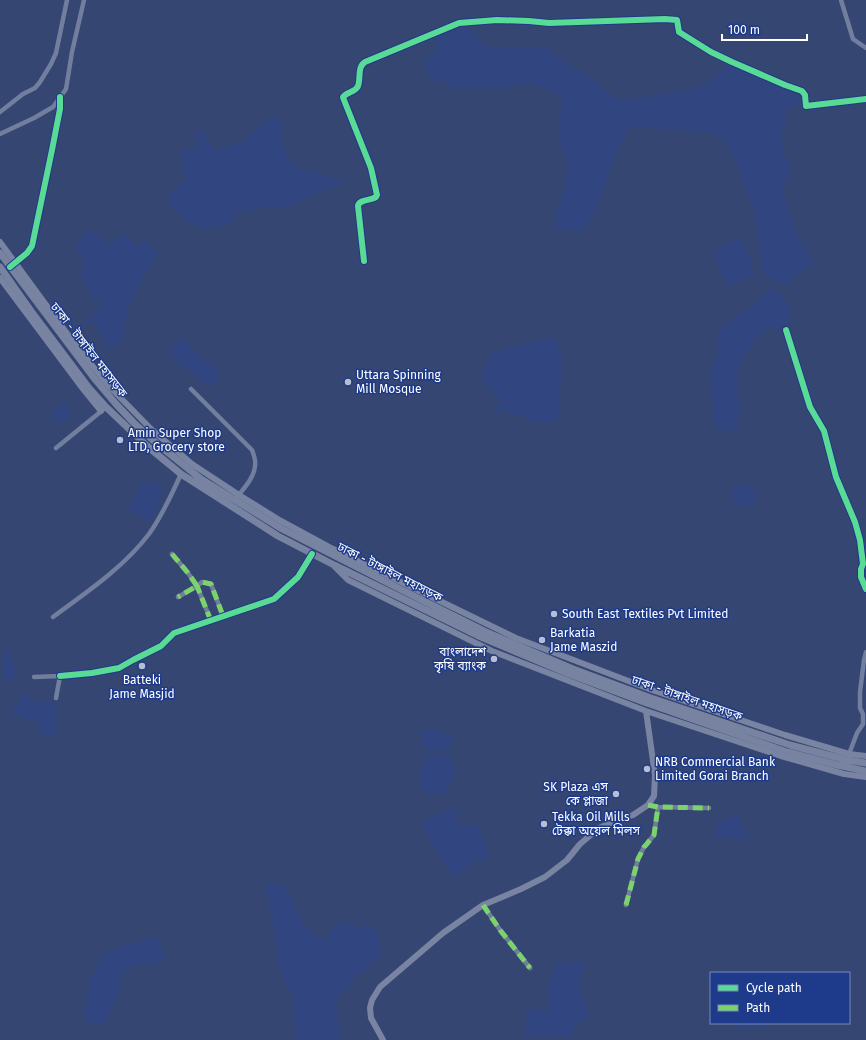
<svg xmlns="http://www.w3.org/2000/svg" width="866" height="1040" font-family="'Fira Sans','Noto Sans Bengali',sans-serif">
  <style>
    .water { fill: #314681 }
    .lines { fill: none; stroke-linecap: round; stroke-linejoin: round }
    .minor { stroke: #727e9e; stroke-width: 4.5 }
    .secondary { stroke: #7983a2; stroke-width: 6 }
    .trunk { stroke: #7783a1; stroke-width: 7 }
    .quiet { stroke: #7cd36c; stroke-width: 5; stroke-dasharray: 10 5; stroke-linecap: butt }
    .cycleway-casing { stroke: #1d3a8b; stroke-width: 8 }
    .cycleway { stroke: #5adb95; stroke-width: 6 }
    .poi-dot { fill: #b9bece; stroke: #1d3a8b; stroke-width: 1.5 }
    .labels { text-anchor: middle; stroke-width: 3; stroke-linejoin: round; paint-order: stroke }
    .street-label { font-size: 12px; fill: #fff; stroke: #1d3a8b }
    .poi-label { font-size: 12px; fill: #fff; stroke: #1d3a8b; text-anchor: start }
  </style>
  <rect width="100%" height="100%" fill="#364672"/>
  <path class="water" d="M 450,29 L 472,29 L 485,46 L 498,47 L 548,47 L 560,59 L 585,74 L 620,101 L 700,88 L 725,68 L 728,63 L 803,97 L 797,107 L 787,109 L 782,134 L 783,152 L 792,168 L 782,187 L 785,200 L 797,235 L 814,262 L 785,285 L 764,275 L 754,211 L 739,168 L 723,138 L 705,132 L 631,126 L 615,154 L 598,204 L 583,232 L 554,227 L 569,166 L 559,142 L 560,118 L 563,96 L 529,82 L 498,89 L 475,87 L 448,88 L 445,77 L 431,84 L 423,61 L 436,51 L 436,37 Z
    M 274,116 L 280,120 L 284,151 L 294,168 L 347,181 L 283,208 L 261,207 L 240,212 L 229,225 L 201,228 L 187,221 L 170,207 L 170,195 L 186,180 L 180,150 L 198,149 L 196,132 L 204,131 L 207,141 L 215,150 L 245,141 L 258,129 Z
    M 87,231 L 97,234 L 110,246 L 124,232 L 136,246 L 146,240 L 153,248 L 158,255 L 143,276 L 127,311 L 120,342 L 107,350 C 106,339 100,330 93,322 L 84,323 L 97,309 L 101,301 L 98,297 L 90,297 L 90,286 L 83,280 L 81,272 L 87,262 L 74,245 L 78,242 Z
    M 735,239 L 739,239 C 747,245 752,264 753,274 L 730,286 L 728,285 L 714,256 L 715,251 Z
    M 774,288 L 779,291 L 783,295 L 791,312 L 790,322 L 775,330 L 768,326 C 759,337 741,355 738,369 C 734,381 739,394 739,406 C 739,413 738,421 737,428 L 736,430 L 723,431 L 716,428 L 715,425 L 710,374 L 718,351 L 719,333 L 722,327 L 756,303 L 769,290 Z
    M 554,337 L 561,351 L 560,409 L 557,420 L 547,423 L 539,422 L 525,418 L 514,413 L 494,411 L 501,401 L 493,391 L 483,381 L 485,367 L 490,355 L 496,351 Z
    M 181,338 L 217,370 L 220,375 L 216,382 L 209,387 L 168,353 Z
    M 64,405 L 67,406 L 69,412 L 69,419 L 61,423 L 56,419 L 50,411 Z
    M 141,483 L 156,484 L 159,486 L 158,488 L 162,490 L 158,499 L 161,501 L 149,522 L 128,509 Z
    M 736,486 L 747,486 L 756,490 C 758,498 756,502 751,507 L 736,505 C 732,499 732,495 733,489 Z
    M 6,646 C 12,657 15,667 18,680 L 12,680 L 4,678 L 3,649 Z
    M 22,694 L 36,701 L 56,701 L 55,736 L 44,735 L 38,730 L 39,723 L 20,716 L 11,716 Z
    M 425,729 L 435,730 L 436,730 L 436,732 L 447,733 L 452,737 L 452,742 L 448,750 C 439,751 430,751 422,746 C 422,740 421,733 425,729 Z
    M 438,754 L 449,756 L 455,771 L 447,792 L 432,795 L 421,792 L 420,775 L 426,755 Z
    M 455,808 L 457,827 L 474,824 L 477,825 L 488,853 L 485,861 L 476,860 C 473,863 470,867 466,870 C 462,872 457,873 453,876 L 425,831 L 422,823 C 432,815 443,811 455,808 Z
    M 734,815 L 740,815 L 741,825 L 744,828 L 747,839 L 715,838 L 719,819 L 730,819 Z
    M 265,885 C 271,885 278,884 284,887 C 292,891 291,901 295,909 C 302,924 309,932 325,941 C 329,937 331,932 332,926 L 341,924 L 352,923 L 358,928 L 366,926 L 373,928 L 380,939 L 381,955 L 373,963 L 357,975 L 336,1000 L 340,1040 L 297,1040 L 294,1011 L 294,996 L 284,980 L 277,958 L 278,945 Z
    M 158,937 L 165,961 L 140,964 L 129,967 L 121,974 C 121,992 112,1008 105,1024 C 98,1025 91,1024 86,1019 L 86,1003 L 92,976 L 101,956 L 114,948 Z
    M 584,962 L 584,970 L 581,971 L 581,975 L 578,977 L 580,984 L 578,986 L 584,1000 L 583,1001 L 590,1016 C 578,1022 575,1025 569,1037 L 524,1035 L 527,1013 L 529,1009 L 547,1011 L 549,999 L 547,985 L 558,963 Z
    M 735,1023 L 771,1023 L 771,1026 L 736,1029 Z"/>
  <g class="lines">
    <path class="minor" d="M 841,0 L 853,39 L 866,48
      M 0,112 L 23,94 L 35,88 L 40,82 L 51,64 L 56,53 L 67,0
      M 0,134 L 34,118 L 53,107 L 66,89 L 72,52 L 84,0
      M 364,261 L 358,206 C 359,199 370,201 376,197 L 377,195 L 371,168 L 344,100 L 343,97 C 347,92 356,92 358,86 C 361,78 357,67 365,62 L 459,23 L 497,20 L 529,21 L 549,23 L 665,19 L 677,20 L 679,32 L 711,52 L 732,62 L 785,85 L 802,91 L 805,95 L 806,106 L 866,99
      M 13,264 L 27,253 L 32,246 L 52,150 L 60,109 L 60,97
      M 786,330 L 810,407 L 824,431 L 836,477 L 855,522 L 860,540 L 863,564 L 861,569 L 861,577 L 866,589
      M 191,389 L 252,450 C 254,455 256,461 255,466 C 254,478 244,488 237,497
      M 56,448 L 104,409
      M 172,554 L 188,573 L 197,586 L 178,597
      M 53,617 C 87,592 123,568 149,534 C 162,516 172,494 181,474
      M 211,621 L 197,586 L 202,582 L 211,584 L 223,616
      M 60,676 L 92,673 L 119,668 L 133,660 L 161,646 L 174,633 L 274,599 L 298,577 L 312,554
      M 34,677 L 60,676 L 56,698
      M 849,754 L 857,733 L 863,724 L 863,714 L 860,708 L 860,692 L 864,660 L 866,652
      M 648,805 L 658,807 L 709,808
      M 483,905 L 500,930 L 530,968
      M 626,905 L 638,859 L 644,847 L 646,845 L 654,835 L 658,807"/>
    <path class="secondary" d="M 0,242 L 71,339 L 107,384 L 151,429 L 192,464 L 239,495 L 281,521 L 329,547 L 516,638 L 652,690 L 785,735 L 849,754 L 866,756
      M 0,278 L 80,385 L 101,411
      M 335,567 L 348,580 L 492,651 L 646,711 L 781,756 L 844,774 L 866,777
      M 383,1040 L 371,1018 L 370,1008 L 372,1000 L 380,987 L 443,933 L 483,905 L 521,889 L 545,877 L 567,860 L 580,844 L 599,828 L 613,822 L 633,815 L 648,805 L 654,796 L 655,775 L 646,711"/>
    <path class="trunk" d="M 0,253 L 94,378 L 116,404 L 134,423 L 155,442 L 201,479 L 282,529 L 398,588 L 486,632 L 573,669 L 648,697 L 790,745 L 847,760 L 866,763
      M 0,267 L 31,311 L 89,388 L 106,407 L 126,426 L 147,446 L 181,474 L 278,536 L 334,565 L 481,637 L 569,674 L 644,702 L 787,752 L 837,765 L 866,771"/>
    <path class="quiet" d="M 172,554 L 188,573 L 197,586 L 178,597
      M 211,621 L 197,586 L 202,582 L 211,584 L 223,616
      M 648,805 L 658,807 L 709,808
      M 483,905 L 500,930 L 530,968
      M 626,905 L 638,859 L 644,847 L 646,845 L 654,835 L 658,807"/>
    <defs>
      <path id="cycleway" d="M 364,261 L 358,206 C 359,199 370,201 376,197 L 377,195 L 371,168 L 344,100 L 343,97 C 347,92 356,92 358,86 C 361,78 357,67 365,62 L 459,23 L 497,20 L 529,21 L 549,23 L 665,19 L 677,20 L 679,32 L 711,52 L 732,62 L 785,85 L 802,91 L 805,95 L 806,106 L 866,99
        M 10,267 L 27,253 L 32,246 L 52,150 L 60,109 L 60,97
        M 786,330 L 810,407 L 824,431 L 836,477 L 855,522 L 860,540 L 863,564 L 861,569 L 861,577 L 866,589
        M 60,676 L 92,673 L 119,668 L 133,660 L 161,646 L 174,633 L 274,599 L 298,577 L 312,554"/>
    </defs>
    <use href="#cycleway" class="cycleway-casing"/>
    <use href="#cycleway" class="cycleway"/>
  </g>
  <g class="poi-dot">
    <circle cx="348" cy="382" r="4"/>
    <circle cx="120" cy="440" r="4"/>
    <circle cx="554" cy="614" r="4"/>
    <circle cx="542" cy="640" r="4"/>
    <circle cx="494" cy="659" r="4"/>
    <circle cx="142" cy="666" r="4"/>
    <circle cx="647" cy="769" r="4"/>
    <circle cx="616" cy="794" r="4"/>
    <circle cx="544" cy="824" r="4"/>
  </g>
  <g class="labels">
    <g class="street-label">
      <text transform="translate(89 350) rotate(52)" y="4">ঢাকা - টাঙ্গাইল মহাসড়ক</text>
      <text transform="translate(390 572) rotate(27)" y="4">ঢাকা - টাঙ্গাইল মহাসড়ক</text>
      <text transform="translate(687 698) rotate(19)" y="4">ঢাকা - টাঙ্গাইল মহাসড়ক</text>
    </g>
    <g class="poi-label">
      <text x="356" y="379">Uttara Spinning<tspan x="356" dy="14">Mill Mosque</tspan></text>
      <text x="128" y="437">Amin Super Shop<tspan x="128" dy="14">LTD, Grocery store</tspan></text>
      <text x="562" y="618">South East Textiles Pvt Limited</text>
      <text x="550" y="637">Barkatia<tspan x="550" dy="14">Jame Maszid</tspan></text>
      <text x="486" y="656" text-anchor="end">বাংলাদেশ<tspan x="486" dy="14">কৃষি ব্যাংক</tspan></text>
      <text x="142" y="684" text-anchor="middle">Batteki<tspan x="142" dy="14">Jame Masjid</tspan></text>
      <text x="655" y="766">NRB Commercial Bank<tspan x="655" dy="14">Limited Gorai Branch</tspan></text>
      <text x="608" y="791" text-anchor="end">SK Plaza এস<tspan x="608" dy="14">কে প্লাজা</tspan></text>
      <text x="552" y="821">Tekka Oil Mills<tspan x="552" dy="14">টেক্কা অয়েল মিলস</tspan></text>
    </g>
  </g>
  <rect x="710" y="972" width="140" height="52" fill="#1d3a8b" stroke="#7789b9"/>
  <rect x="718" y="985" width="20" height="6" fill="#5adb95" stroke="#7789b9"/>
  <text x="746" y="992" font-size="12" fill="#ffffff">Cycle path</text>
  <rect x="718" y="1005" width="20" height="6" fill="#7cd36c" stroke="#7789b9"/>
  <text x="746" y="1012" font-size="12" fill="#ffffff">Path</text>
  <path d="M722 34v6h85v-6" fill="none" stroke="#ffffff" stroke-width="2"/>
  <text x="728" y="34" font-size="12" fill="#ffffff" stroke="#1d3a8b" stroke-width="3" paint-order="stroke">100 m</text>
</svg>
